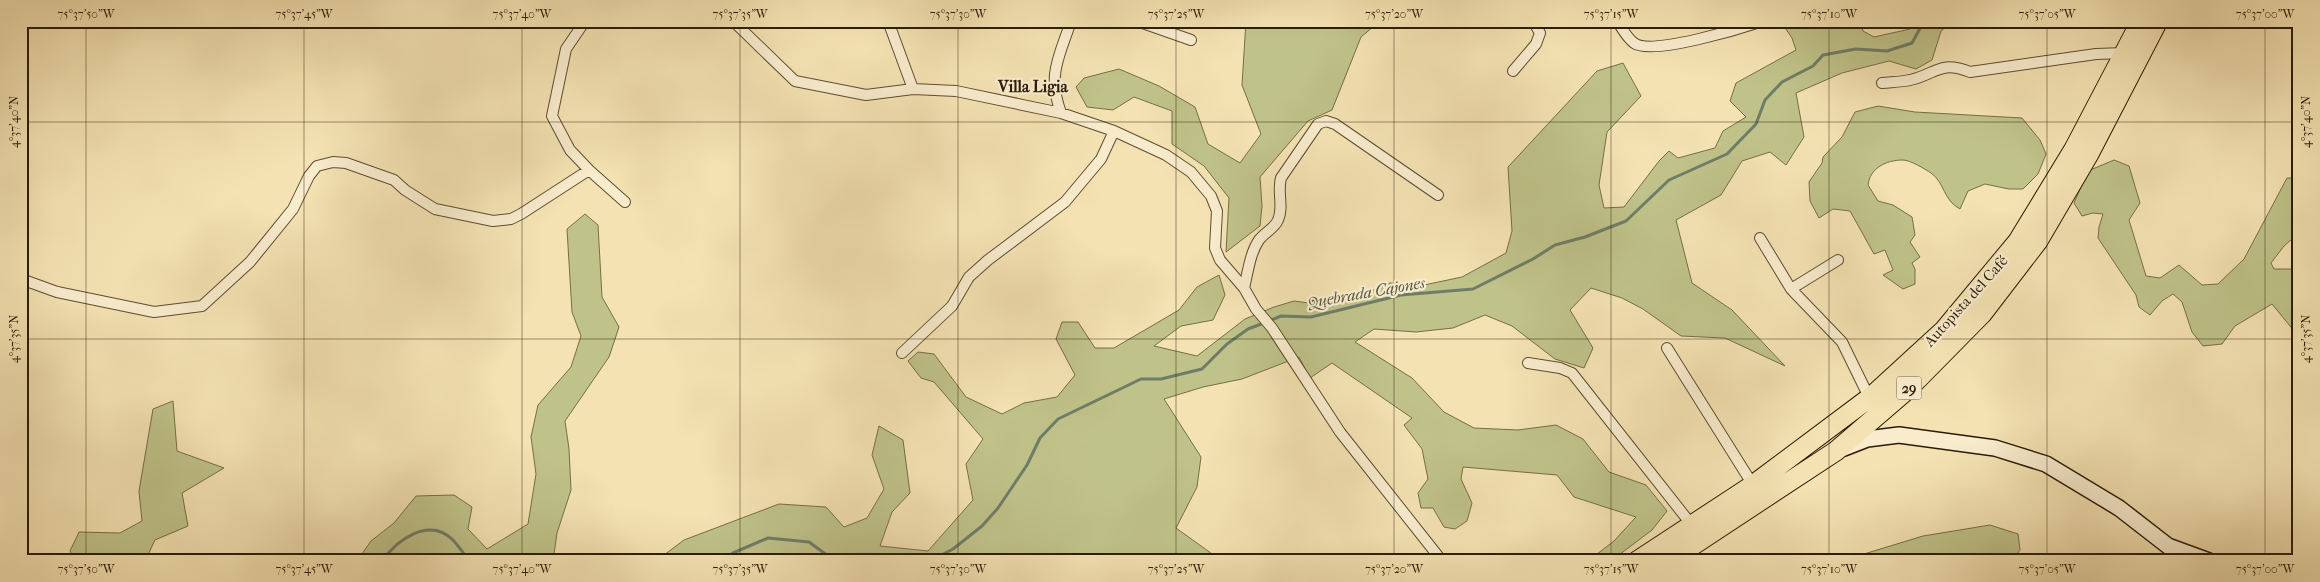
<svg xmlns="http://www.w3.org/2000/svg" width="2320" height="582" font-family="'IM FELL French Canon',serif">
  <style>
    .green { fill: #bfc289; stroke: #756e48 }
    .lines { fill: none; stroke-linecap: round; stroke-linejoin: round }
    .stream { stroke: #6f7d68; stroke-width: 3 }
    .street-casing { stroke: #5d4d31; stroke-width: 12 }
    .secondary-casing { stroke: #2b1b06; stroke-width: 18 }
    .highway-casing { stroke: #2b1b06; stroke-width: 21 }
    .street { stroke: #f8eccd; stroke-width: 10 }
    .secondary { stroke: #f8eccd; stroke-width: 15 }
    .highway { stroke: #f4e2b2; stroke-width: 19 }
    .ticks { fill: none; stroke: #2b1b06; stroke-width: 1; stroke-opacity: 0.45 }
    .labels { text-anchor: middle; stroke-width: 4.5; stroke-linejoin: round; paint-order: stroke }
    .shield { fill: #f8eccd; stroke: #685a42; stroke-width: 1 }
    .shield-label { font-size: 14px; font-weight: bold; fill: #2b1b06 }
    .street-label { font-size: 15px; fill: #2b1b06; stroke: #f8eccd }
    .neighbourhood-label { font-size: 16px; font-weight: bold; fill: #2b1b06; stroke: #f8eccd }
    .water-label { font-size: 16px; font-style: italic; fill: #53543f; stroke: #f8eccd }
    .neatline { fill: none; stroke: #2b1b06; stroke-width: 2 }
    .ticks-label { font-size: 12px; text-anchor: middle; fill: #2b1b06 }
  </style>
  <rect width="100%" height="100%" fill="#f4e2b2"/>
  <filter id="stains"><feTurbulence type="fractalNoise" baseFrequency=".004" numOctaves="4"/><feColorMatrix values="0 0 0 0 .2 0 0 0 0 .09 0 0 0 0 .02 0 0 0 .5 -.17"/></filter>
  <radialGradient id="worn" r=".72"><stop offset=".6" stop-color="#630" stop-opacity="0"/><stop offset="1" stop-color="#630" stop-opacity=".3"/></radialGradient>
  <path class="green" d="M 1246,21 L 1380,21 L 1361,37 L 1332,110 L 1308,121 L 1260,177 L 1262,206 L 1260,226 L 1226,252 L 1229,198 L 1204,166 L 1172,144 L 1172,111 L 1134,97 L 1113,110 L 1087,107 L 1076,87 L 1084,78 L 1119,69 L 1159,86 L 1195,107 L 1208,144 L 1240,163 L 1261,134 L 1242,85 Z
    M 1791,21 L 1860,21 L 1863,31 L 1874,37 L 1910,29 L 1906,21 L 1953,21 L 1941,31 L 1932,60 L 1916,69 L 1889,61 L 1842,73 L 1796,93 L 1804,137 L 1786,165 L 1770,152 L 1742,161 L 1721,195 L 1676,220 L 1692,283 L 1732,310 L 1785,366 L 1725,338 L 1681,336 L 1643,309 L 1622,298 L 1591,288 L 1570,310 L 1593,348 L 1584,368 L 1555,359 L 1512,326 L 1485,315 L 1453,328 L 1416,332 L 1374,329 L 1355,342 L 1412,378 L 1444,412 L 1474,428 L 1518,430 L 1556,425 L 1583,439 L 1609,472 L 1646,485 L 1667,511 L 1652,530 L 1611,561 L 1588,561 L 1614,541 L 1636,517 L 1574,497 L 1557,475 L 1463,467 L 1461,479 L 1472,503 L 1467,521 L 1455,529 L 1444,527 L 1433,508 L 1421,508 L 1418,493 L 1428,479 L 1422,449 L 1404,425 L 1412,418 L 1332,363 L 1310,378 L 1299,357 L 1242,379 L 1203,387 L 1164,399 L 1201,457 L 1197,487 L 1176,528 L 1222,561 L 656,561 L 684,540 L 779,504 L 826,507 L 844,527 L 867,518 L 884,489 L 872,455 L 879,426 L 903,440 L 910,493 L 892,512 L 880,546 L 928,551 L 973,500 L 966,464 L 983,439 L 934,382 L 921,378 L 908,361 L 918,352 L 934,354 L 966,397 L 1002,414 L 1024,403 L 1057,397 L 1075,375 L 1056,339 L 1062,322 L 1078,322 L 1095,348 L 1114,348 L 1179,310 L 1197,287 L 1219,275 L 1225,295 L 1213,320 L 1181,326 L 1154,346 L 1197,356 L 1245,319 L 1274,307 L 1294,301 L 1324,305 L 1357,297 L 1390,283 L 1424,285 L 1462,277 L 1506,253 L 1512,231 L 1508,167 L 1597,71 L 1623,63 L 1641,96 L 1607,132 L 1599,185 L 1604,208 L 1624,207 L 1659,161 L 1669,151 L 1678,158 L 1715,148 L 1723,131 L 1746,117 L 1730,101 L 1736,83 L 1796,50 L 1792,38 L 1783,25 Z
    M 1878,106 L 1915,112 L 2022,118 L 2040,140 L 2046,154 L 2038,174 L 2023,189 L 2009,189 L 1985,184 L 1968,191 L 1960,209 C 1943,200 1945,183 1931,173 C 1925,169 1910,160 1903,160 C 1886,160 1870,168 1868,185 L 1878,201 L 1893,205 L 1912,217 L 1915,235 L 1910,242 L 1920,257 L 1912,263 L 1915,269 L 1915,284 L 1903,289 L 1883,275 L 1893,270 L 1885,250 L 1874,254 L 1850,211 L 1833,209 L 1819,218 L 1810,201 L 1809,182 L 1822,163 L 1823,157 L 1842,137 L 1855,112 Z
    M 2114,160 L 2129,166 L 2140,203 L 2129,220 L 2146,276 L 2160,278 L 2179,265 L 2202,285 L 2218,284 L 2244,259 L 2287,178 L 2299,178 L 2299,233 L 2284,246 L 2271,263 L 2274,269 L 2293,269 L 2299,274 L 2299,337 L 2272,304 L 2235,326 L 2222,344 L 2203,346 L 2192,332 L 2182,302 L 2173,294 L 2162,301 L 2150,315 L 2139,307 L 2136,295 L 2098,238 L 2099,227 L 2103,214 L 2093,213 L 2082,216 L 2074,203 L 2088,171 Z
    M 585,214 L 598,225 L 602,297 L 619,327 L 609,357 L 565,421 L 569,449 L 571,490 L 557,533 L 553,561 L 357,561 L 371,541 L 394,523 L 416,496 L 454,495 L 472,507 L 468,529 L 487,549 L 528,524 L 536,474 L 531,437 L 538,405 L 571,367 L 581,336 L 572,312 L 567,229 Z
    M 173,401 L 177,451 L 224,468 L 182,493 L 188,526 L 155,540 L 145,561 L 75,561 L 70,551 L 79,532 L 120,533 L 142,521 L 139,491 L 153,409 Z
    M 1990,525 L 2018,534 L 2020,550 L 2012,561 L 1841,561 L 1923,536 Z"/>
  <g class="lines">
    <path class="stream" d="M 1269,321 L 1281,316 L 1311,317 L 1401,295 L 1473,289 L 1533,259 L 1555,245 L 1585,237 L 1626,221 L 1669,180 L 1727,154 L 1756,124 L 1765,100 L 1782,82 L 1813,66 L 1823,55 L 1856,49 L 1887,51 L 1912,43 L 1924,21
      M 382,561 C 397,540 428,517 452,539 C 458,545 464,554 469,561
      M 722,561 L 733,553 L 768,538 L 809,542 L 835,561
      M 930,561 L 953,549 L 982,526 L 998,508 L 1027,465 L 1040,438 L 1058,419 L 1141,379 L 1161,379 L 1202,369 L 1227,344 L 1248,329 L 1264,323"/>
    <defs>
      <path id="street" d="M 585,21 L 566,49 L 552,116 L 570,150 L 589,170 L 625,202
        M 733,21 L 795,81 L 866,95 L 913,89 L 956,91 L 1061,113 L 1114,131 L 1166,155 L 1191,172 L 1211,196 L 1217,211 L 1215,248 L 1220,260 L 1244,288 L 1256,309 L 1272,328 L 1340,432 L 1442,561
        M 888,21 L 913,89
        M 1137,21 L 1191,40
        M 1617,21 C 1622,28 1627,38 1634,43 C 1651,56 1742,28 1763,21
        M 1513,71 L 1536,44 L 1540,33 L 1533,21
        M 1882,83 C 1891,82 1901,82 1910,80 C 1937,74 1939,60 1970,72 L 2096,54 L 2124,53
        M 1061,113 C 1047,74 1059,58 1071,21
        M 1760,238 L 1791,289 L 1842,342 L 1866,391 L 1872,396
        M 21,279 L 57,292 L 154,312 L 202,306 L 250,262 L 293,209 L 309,176 L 317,166 L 333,162 L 346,163 L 394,180 L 405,190 L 435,209 L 493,221 L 511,219 L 521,214 L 589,170
        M 1244,288 C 1248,272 1250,253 1259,240 C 1264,233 1275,228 1278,220 C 1284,207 1277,192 1281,178 L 1318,124 L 1326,121 L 1335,124 L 1438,195
        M 1791,289 L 1838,260
        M 1667,348 L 1753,485
        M 902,353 L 952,306 L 969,277 L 988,260 L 1065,202 L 1101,159 L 1114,131
        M 1528,363 L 1560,368 L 1572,373 L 1691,524"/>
      <path id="secondary" d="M 1844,448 L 1867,439 L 1899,435 L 1995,448 L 2046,464 L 2119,508 L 2168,546 L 2209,561"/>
      <path id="highway" d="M 1637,561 L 1753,485 L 1872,396 L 1944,330 L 2018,241 L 2074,149 L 2141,21
        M 1669,561 L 1836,451 L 1908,389 L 1982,314 L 2038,241 L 2089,154 L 2158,21"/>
    </defs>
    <use href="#street" class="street-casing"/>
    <use href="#secondary" class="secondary-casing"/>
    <use href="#highway" class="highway-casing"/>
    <use href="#street" class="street"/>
    <use href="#secondary" class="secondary"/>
    <use href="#highway" class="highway"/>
  </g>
  <path class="ticks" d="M 86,21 L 86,561M 304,21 L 304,561M 522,21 L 522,561M 740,21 L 740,561M 958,21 L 958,561M 1176,21 L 1176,561M 1394,21 L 1394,561M 1611,21 L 1611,561M 1829,21 L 1829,561M 2047,21 L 2047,561M 2265,21 L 2265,561M 21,122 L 2299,122M 21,339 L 2299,339M 21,556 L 2299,556"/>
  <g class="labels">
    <rect class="shield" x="1896.5" y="376.5" width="25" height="23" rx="4"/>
    <g class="shield-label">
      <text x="1909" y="393">29</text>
    </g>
    <g class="street-label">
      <text transform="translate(1966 301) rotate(-48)" y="5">Autopista del Café</text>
    </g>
    <g class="neighbourhood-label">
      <text x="1033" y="92">Villa Ligia</text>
    </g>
    <g class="water-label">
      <text transform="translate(1366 292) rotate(-10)" y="6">Quebrada Cajones</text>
    </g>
  </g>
  <rect width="2320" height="582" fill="none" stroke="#f4e2b2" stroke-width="55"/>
  <rect x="28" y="28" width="2264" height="526" class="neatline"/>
  <g class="ticks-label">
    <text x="86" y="18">75°37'50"W</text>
    <text x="304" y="18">75°37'45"W</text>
    <text x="522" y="18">75°37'40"W</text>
    <text x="740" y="18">75°37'35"W</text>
    <text x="958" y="18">75°37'30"W</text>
    <text x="1176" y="18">75°37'25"W</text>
    <text x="1394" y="18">75°37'20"W</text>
    <text x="1611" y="18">75°37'15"W</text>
    <text x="1829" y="18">75°37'10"W</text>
    <text x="2047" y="18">75°37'05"W</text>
    <text x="2265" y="18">75°37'00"W</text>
    <text transform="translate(14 122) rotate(-90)" y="4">4°37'40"N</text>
    <text transform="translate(2306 122) rotate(-90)" y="4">4°37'40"N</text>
    <text transform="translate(14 339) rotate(-90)" y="4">4°37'35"N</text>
    <text transform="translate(2306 339) rotate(-90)" y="4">4°37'35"N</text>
    <text x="86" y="573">75°37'50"W</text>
    <text x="304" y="573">75°37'45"W</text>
    <text x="522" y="573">75°37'40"W</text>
    <text x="740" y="573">75°37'35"W</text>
    <text x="958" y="573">75°37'30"W</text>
    <text x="1176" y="573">75°37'25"W</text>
    <text x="1394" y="573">75°37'20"W</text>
    <text x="1611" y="573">75°37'15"W</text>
    <text x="1829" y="573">75°37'10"W</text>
    <text x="2047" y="573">75°37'05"W</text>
    <text x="2265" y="573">75°37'00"W</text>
  </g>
  <rect width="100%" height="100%" filter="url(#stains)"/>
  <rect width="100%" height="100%" fill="url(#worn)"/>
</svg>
